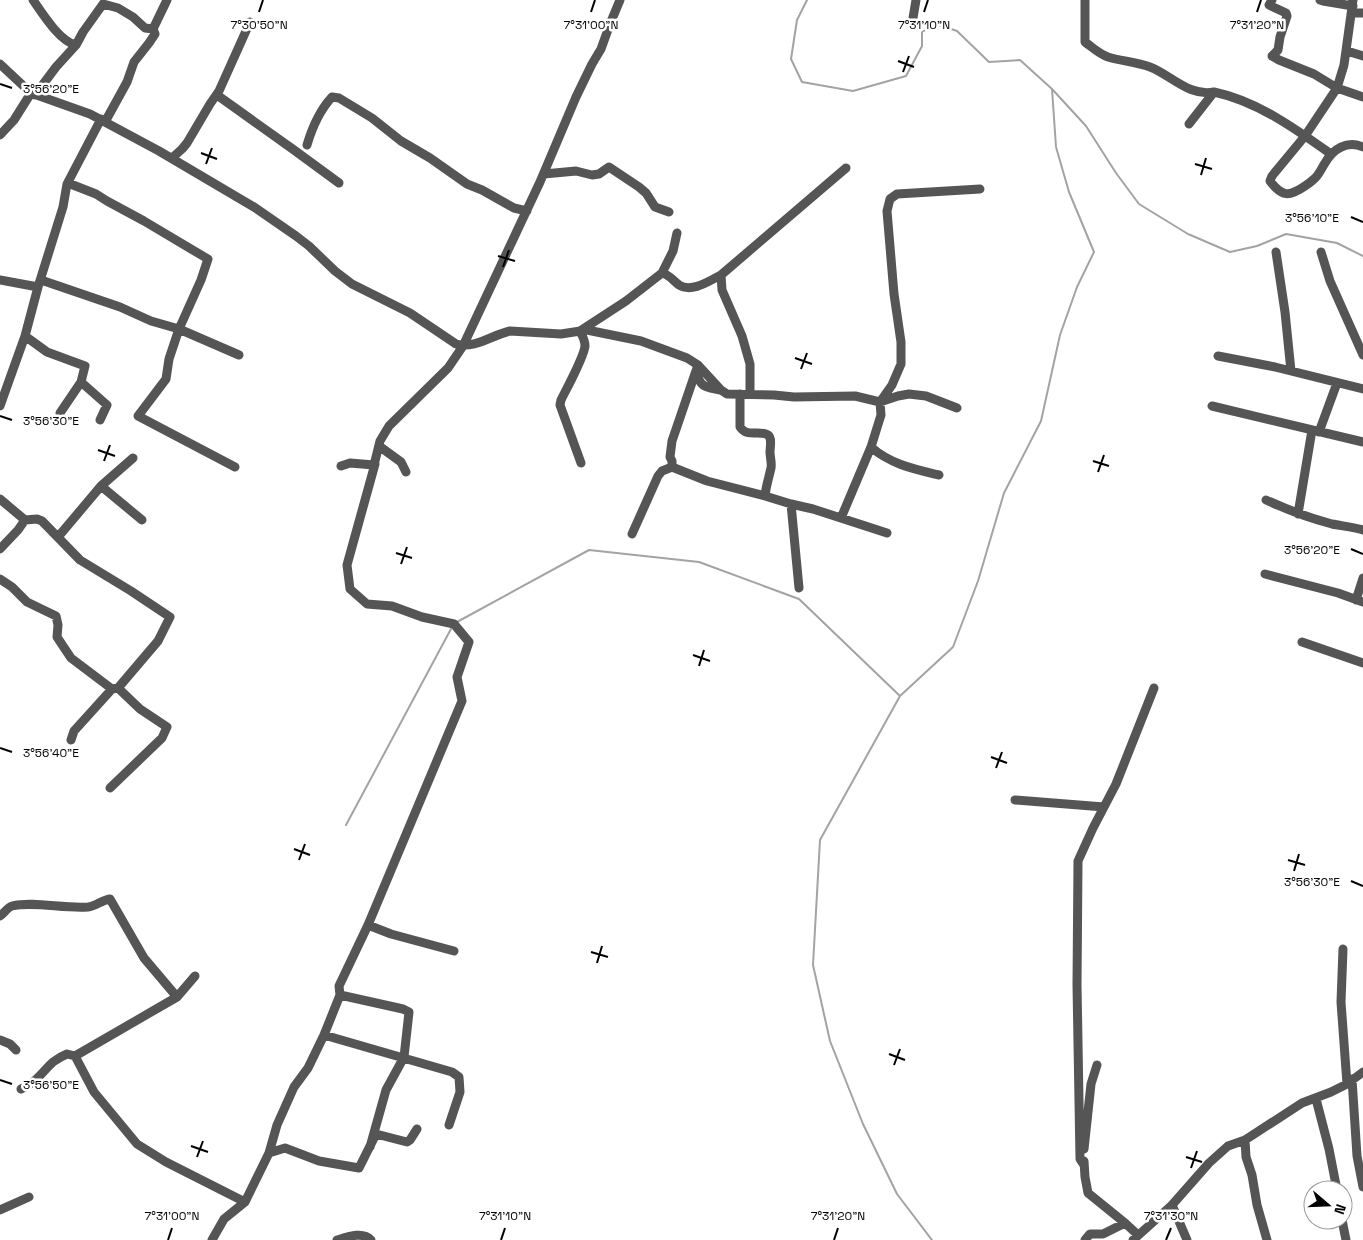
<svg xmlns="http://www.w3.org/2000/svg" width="1363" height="1240" font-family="'Space Grotesk',sans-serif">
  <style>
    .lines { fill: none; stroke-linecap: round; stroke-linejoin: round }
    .stream { stroke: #a3a3a3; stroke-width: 2 }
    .minor { stroke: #555; stroke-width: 9 }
    .ticks { fill: none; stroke: #000; stroke-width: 2 }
    .ticks-label { font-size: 12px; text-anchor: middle; fill: #000; stroke: #fff; stroke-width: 5; stroke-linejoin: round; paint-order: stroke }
  </style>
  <rect width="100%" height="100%" fill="#fff"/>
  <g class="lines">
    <path class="stream" d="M 807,0 L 797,20 L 791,59 L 802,82 L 853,91 L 906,76 L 922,46 L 922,32 L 936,24 L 957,31 L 989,62 L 1020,60 L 1052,89 L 1086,126 L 1116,173 L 1139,204 L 1188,234 L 1230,252 L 1257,246 L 1286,234 L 1337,243 L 1363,256
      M 457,622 L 589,550 L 699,562 L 799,599 L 900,696
      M 346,825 L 452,627
      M 932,1240 L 897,1194 L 863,1124 L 830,1041 L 813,965 L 820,840 L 900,696 L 953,647 L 978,581 L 1004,493 L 1041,421 L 1060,335 L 1077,287 L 1094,252 L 1069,192 L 1056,147 L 1052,89"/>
    <path class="minor" d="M 33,0 C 42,13 60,42 76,45
      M 1085,0 L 1085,42 C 1092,47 1099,54 1108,57 C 1121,61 1136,62 1150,67 C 1171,75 1189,97 1214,92
      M 1272,0 L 1269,5 L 1286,13 L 1287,16 L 1280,37 L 1278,50 L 1272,56 L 1279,60 L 1314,74 L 1337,88 L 1363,97
      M 1320,0 L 1323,1 L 1353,6
      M 1353,0 L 1344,65 L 1337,88 L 1305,136 L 1272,176 L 1270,181 C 1282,197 1289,197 1305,186 C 1308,184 1311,182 1314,179 C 1319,175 1321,169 1325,163 C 1333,149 1347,140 1363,147
      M 1352,13 L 1363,13
      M 913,18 L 916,0
      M 1347,51 L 1363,56
      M 0,64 L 31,93 L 90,114 L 159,151 L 254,207 L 296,236 L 309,246 L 335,271 L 352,284 L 410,313 L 456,344 C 475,349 492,335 510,331 L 561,334 L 587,330 L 641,341 L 687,358 L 698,365 L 721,390 L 727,394 L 774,395 L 794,397 L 855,396 L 880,402 L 898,396 L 909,394 L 926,396 L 957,408
      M 35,95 L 56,67 L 76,45 L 83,32 L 103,4 L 118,8 L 133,17 L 145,28 L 153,29
      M 217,95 L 294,150 L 339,183
      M 105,122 L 127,82 L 134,62 L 149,43 L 155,34 L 153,29 L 167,0
      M 1189,124 L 1214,92 C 1257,101 1296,129 1331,154
      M 0,135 L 14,120 L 31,93
      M 307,145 C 312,128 319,111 332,97 L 339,98 L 372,118 L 401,141 L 430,158 L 467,184 L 482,190 L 514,208 L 527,211
      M 172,158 L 182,149 L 187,143 L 210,104 L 219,91 L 250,22
      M 544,174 L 576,171 L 592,175 L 599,174 L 609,167 L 639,187 L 646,193 L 655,207 L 669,212
      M 68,183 L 96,194 L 107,201 L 144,221 L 208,259 L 201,280 L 179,329 L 239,355
      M 1276,252 L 1285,312 L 1291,371
      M 1321,252 L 1330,281 L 1363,355
      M 662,273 C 670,275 672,280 679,285 C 692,293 709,281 721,275
      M 0,280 L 38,287
      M 41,280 L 120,307 L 151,321 L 179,329 L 169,359 L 166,379 L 138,416 L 235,467
      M 25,336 L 47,352 L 85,366 L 81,382 L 60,413
      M 1218,356 L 1275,367 L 1363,389
      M 696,371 C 700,388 706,387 720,390
      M 81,382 L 107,405 L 100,420
      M 740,394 L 740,427 C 747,437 756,431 766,434 C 773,436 770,446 770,452 C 770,457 772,463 771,468 C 769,477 766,486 765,496
      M 750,394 L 750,364 L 742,336 L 722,290 L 721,275 L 846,168
      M 0,406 L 25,336 L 38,287 L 63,207 L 67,184 L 101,119
      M 1212,406 L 1363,442
      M 1319,432 L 1337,383
      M 379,446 L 401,462 L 406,472
      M 871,447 C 890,464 914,469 939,475
      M 581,463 L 560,405 L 561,400 C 567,388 584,357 585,346 C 585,340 582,335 580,331 L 626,301 L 662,273 L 673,251 L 677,233
      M 341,466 L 350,463 L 374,465 L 380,441 L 389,426 L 448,368 L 463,346 L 540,182 L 576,97 L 592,64 L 601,49 L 610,24 L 620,0
      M 672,467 L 672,461 L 670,457 L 672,441 L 698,365
      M 101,486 L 142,520
      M 0,499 L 25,520 L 37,519 L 42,521 L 80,560 L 131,591 L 170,617 L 158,641 L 118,688 L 140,709 L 167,727 L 162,738 L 110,788
      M 1266,500 C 1288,510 1309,518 1332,524 C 1342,526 1353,527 1363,530
      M 791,504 L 799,588
      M 1298,514 L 1312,430
      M 841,518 L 871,447 L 881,415 L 880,402 L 892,385 L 901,364 L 901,342 L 894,294 L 887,211 L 890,199 L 897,194 L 980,189
      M 632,534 L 658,476 L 662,471 L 672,467 L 707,481 L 765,496 L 791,504 L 813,509 L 887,533
      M 58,537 L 101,486 L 133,458
      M 0,549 L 18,530 L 25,520
      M 1265,574 L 1338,593 L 1363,602
      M 0,579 L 12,587 L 27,602 L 56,616 L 58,625 L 57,637 L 71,658 L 112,689
      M 1356,600 L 1363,578
      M 1302,642 L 1363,663
      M 71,740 L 74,731 L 112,689 L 118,688
      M 1015,800 L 1104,807
      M 0,916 C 4,913 8,907 12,906 C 34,901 64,909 88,907 C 96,906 102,900 110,899 L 144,958 L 177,997
      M 368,925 L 391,934 L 454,951
      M 1343,949 L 1341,1002 L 1347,1084
      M 340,995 L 403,1009 L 409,1012 L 404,1057 L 386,1090 L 370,1147
      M 324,1035 L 452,1072 L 459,1077 L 460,1092 L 449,1125
      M 0,1040 L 10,1044 L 16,1050
      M 75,1056 L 94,1092 L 137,1144 L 166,1162 L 245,1202
      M 1352,1079 L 1357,1156 L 1363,1187
      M 21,1089 C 36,1083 42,1072 53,1062 C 57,1059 62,1056 67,1054 L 75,1056 L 177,997 L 195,976
      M 1316,1099 L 1329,1149 L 1337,1190
      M 1245,1140 L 1246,1157 L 1252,1175 L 1257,1205 L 1267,1240
      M 1084,1149 L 1091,1084 L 1097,1065
      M 269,1153 L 285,1148 L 319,1161 L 359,1168 L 376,1134 L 407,1142 L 410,1140 L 417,1129
      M 1084,1161 L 1085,1177 L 1088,1193 L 1125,1223 L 1138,1235
      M 1084,1165 L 1080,1159 L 1077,985 L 1078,861 L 1093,828 L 1116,784 L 1154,688
      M 1172,1205 L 1187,1240
      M 0,1210 L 29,1197
      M 1342,1220 L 1346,1240
      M 212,1240 L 224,1219 L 245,1202 L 269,1153 L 277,1125 L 294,1087 L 308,1068 L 324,1035 L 340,995 L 339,986 L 368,925 L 462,701 L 457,677 L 469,642 L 454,624 L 422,617 L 392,606 L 367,604 L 350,589 L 347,565 L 375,464
      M 337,1240 C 347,1237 363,1231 371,1240
      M 1085,1240 L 1090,1234 L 1103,1234 L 1125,1223
      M 1133,1240 L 1172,1205 L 1209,1163 L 1228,1146 L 1245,1140 L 1302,1103 L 1331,1092 L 1347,1084 L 1363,1072"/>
  </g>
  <path class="ticks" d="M 259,12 L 263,0M 591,12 L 595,0M 924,12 L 928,0M 1257,12 L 1261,0M 898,61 L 914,67M 903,72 L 909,56M 0,84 L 12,88M 201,153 L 217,159M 206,164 L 212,148M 1195,164 L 1212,169M 1201,175 L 1206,158M 1351,217 L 1363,222M 498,256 L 515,261M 503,267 L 509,250M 795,358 L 812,364M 801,369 L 807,353M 0,416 L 12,420M 98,450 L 115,456M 104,461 L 110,445M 1093,461 L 1109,466M 1098,472 L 1104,455M 1351,549 L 1363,554M 396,553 L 412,558M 401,564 L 407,547M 693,655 L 710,661M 699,666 L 704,650M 0,748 L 12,752M 991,757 L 1007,763M 996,768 L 1002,752M 294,849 L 310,855M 299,860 L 305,844M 1288,860 L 1305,865M 1294,871 L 1299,854M 1351,881 L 1363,886M 591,952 L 608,957M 597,963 L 602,946M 889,1054 L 905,1060M 894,1065 L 900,1049M 0,1080 L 12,1084M 191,1146 L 208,1152M 197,1157 L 203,1141M 1186,1157 L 1202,1162M 1191,1168 L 1197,1151M 168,1240 L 172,1228M 501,1240 L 505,1228M 834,1240 L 838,1228M 1166,1240 L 1171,1228"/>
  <g class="ticks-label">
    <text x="259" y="29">7°30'50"N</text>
    <text x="591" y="29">7°31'00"N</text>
    <text x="924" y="29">7°31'10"N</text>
    <text x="1257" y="29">7°31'20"N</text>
    <text x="51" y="93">3°56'20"E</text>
    <text x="1312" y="222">3°56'10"E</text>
    <text x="51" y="425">3°56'30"E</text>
    <text x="1312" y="554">3°56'20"E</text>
    <text x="51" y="757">3°56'40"E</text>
    <text x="1312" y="886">3°56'30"E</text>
    <text x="51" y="1089">3°56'50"E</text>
    <text x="172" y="1220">7°31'00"N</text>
    <text x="505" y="1220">7°31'10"N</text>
    <text x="838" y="1220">7°31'20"N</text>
    <text x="1171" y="1220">7°31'30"N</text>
  </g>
  <g transform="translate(1328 1205) rotate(109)"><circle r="24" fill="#ffffff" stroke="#999999"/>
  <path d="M0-4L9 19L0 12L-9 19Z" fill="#000000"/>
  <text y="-8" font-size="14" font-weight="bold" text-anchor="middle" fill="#000000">N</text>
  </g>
</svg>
